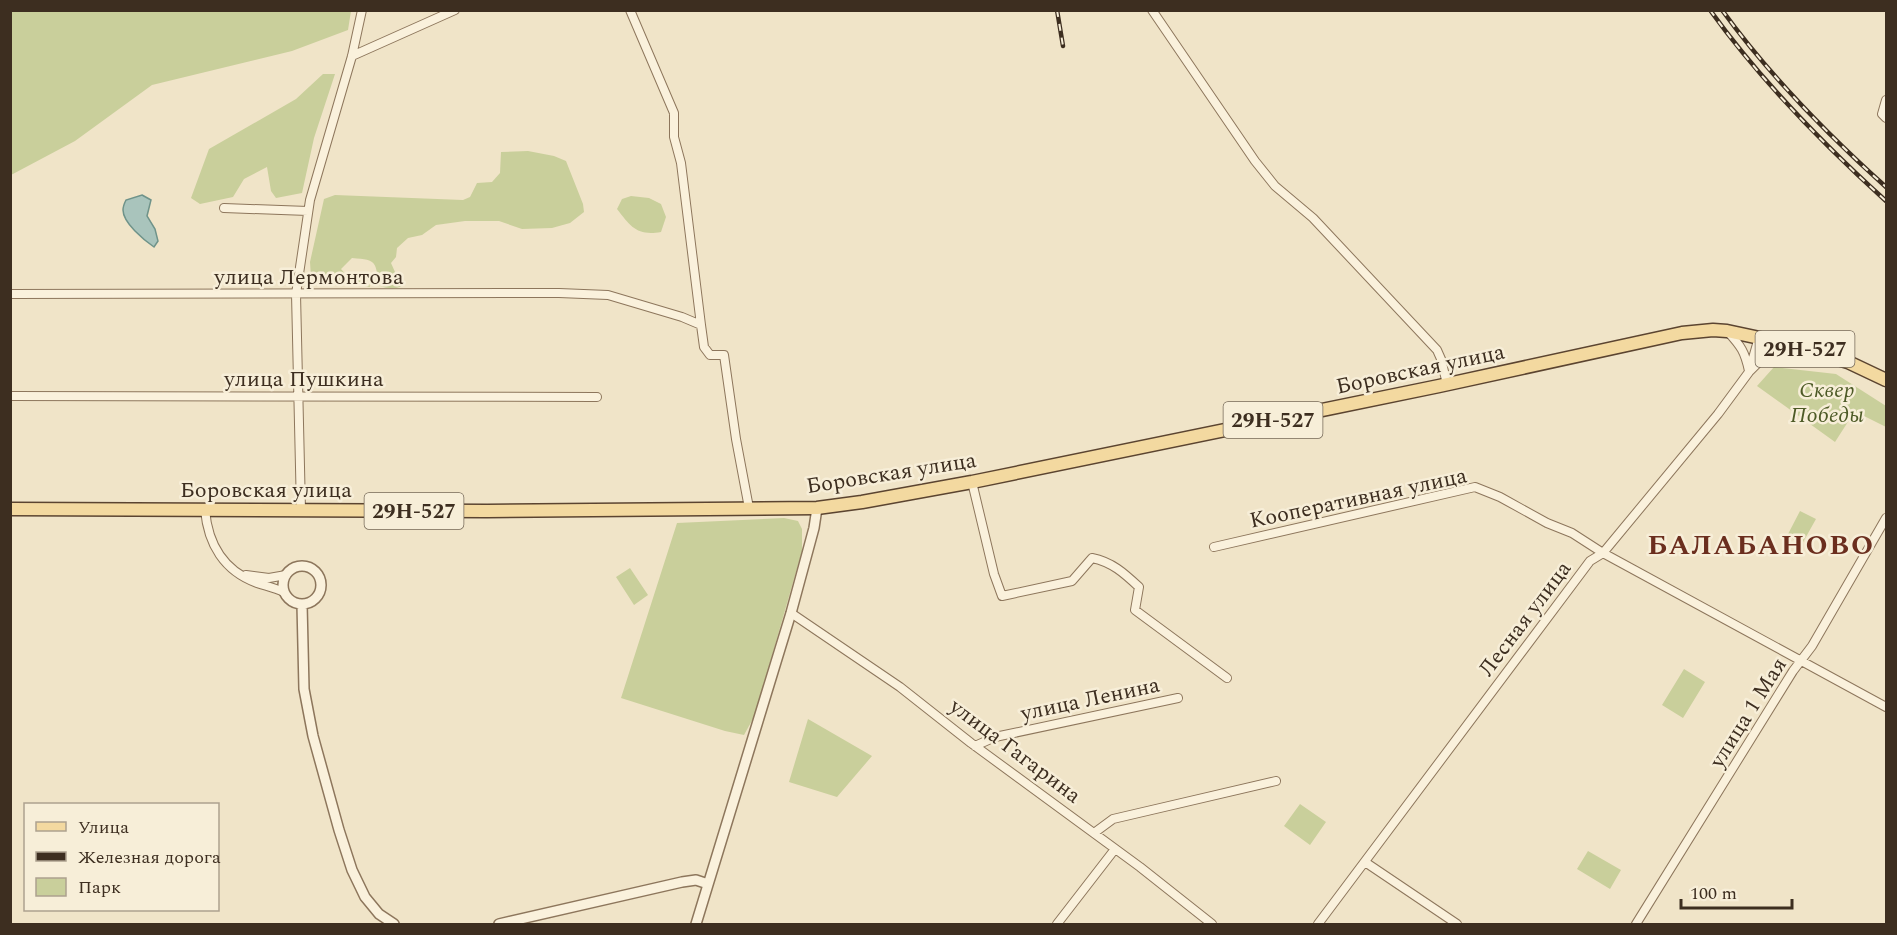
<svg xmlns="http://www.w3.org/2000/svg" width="1897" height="935" font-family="Spectral,serif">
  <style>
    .green { fill: #c9cf9b }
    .water { fill: #a9c4bc; stroke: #6f938a; stroke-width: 1.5 }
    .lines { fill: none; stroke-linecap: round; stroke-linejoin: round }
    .minor-casing { stroke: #8d765c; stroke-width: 10 }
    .tertiary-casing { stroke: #8d765c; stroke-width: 12 }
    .primary-casing { stroke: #5b4430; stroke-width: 15 }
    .minor { stroke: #faf1dc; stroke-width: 8 }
    .tertiary { stroke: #faf1dc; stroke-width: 9 }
    .primary { stroke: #f3d9a0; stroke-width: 12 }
    .rail-casing { stroke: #3d2e20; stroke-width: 4.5 }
    .rail { stroke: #f7eed8; stroke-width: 2; stroke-dasharray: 7; stroke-linecap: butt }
    .labels { text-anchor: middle; stroke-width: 5; stroke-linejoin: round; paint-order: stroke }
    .shield { fill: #f7eed8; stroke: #756857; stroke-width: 1.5 }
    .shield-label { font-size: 21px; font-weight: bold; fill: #3d2e20 }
    .street-label { font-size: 22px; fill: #3d2e20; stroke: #f7eed8 }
    .park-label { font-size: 22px; font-style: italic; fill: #4d5a26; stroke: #f7eed8 }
    .district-label { font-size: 28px; font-weight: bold; letter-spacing: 1.5px; fill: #6b2e1e; stroke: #f7eed8 }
  </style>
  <rect width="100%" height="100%" fill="#f0e4c8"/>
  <path class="green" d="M 11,10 L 351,10 L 351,11 L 348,30 L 292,51 L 152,85 L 75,141 L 11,175 Z
    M 323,74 L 335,74 L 314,138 L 302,193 L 276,198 L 271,191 L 267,167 L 244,179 L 233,197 L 200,204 L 191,198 L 209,149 L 296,99 Z
    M 528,151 L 554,156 L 566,161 L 583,204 L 584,212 L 570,223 L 552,228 L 522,229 L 499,221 L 465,221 L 436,225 L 422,235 L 408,238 L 397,248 L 396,257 L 391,263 L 395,272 L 406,283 C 399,290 389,289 380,286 C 374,262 379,260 352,258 L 341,269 L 348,277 L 369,283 L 370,287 C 350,282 329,287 311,277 L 310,262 L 324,199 L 335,195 L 463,200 L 470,197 L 477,183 L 492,182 L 500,173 L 501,152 Z
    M 631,196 L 649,198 L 661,204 L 666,217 L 661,232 C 637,236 631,227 617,209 L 622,199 Z
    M 1774,367 L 1836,374 L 1886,406 L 1886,427 L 1860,414 L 1853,414 L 1835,442 L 1757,386 Z
    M 1800,511 L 1816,519 L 1802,544 L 1787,536 Z
    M 784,518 L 798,521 L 802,529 L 802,551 L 755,715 L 744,735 L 725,731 L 621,698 L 677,523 Z
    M 630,568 L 648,595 L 634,605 L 616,577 Z
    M 1684,669 L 1705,682 L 1683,718 L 1662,705 Z
    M 808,719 L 872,756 L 837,797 L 789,782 Z
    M 1300,804 L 1326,822 L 1310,845 L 1284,826 Z
    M 1588,851 L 1621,870 L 1610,889 L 1577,869 Z"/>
  <path class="water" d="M 142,195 L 151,200 L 147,216 L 155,229 L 158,241 L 154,247 C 144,240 123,223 123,210 C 123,208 125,202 126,200 Z"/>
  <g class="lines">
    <defs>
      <path id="minor" d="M 630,10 L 674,113 L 674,137 L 681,163 L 701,325
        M 1152,10 L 1255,161 L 1275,186 L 1313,218 L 1437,350 L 1441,359 L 1447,384
        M 352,56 L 455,10
        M 1886,100 L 1882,114 L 1886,118
        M 224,208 L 308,211
        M 10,294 L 559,293 L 608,295 L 682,317 L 701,325 L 704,347 L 710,355 L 724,355 L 736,439 L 749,508
        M 1728,332 C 1741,346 1745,352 1749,371
        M 1750,371 L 1779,342
        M 10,396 L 597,397
        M 972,482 L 994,574 L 1002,596 L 1072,581 L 1092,558 C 1112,562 1124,573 1139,587 L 1135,610 L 1227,678
        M 205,510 C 208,544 224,571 257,583 C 266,586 275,588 284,592
        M 301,510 L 296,294 L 310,200 L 352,56 L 362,10
        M 1214,547 L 1475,487 L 1500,497 L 1547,523 L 1572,533 L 1603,553 L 1886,707
        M 246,575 L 269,578 L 286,575
        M 791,613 L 900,687 L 971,743 L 1140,867 L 1212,924
        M 975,746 L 995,737 L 1178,698
        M 1094,833 L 1113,819 L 1276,781
        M 1365,862 L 1457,924
        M 1057,924 L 1115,849
        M 1318,924 L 1590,561 L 1603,553 L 1718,414 L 1749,372 L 1759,337
        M 1636,924 L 1793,671 L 1812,646 L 1886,518"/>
      <path id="tertiary" d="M283 585a19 19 0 1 1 38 0a19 19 0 1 1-38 0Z
        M 302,604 L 304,689 L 313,736 L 339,830 L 352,870 L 365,897 L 379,914 L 394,924
        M 499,924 L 682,882 L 696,880 L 708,884
        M 696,924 L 791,613 L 814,528 L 817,508"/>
      <path id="primary" d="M 10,509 L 487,511 L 817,508 L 862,502 L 972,482 L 1439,386 L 1682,333 L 1713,330 L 1727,331 L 1792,345 L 1848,362 L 1886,380"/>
    </defs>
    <use href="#minor" class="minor-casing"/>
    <use href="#tertiary" class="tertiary-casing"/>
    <use href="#primary" class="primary-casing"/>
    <use href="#minor" class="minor"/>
    <use href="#tertiary" class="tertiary"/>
    <use href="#primary" class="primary"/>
    <defs>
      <path id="rail" d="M 1057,10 L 1063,46
        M 1710,10 C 1761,81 1822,143 1886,201
        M 1722,10 C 1769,75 1827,134 1886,187"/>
    </defs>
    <use href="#rail" class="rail-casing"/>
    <use href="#rail" class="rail"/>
  </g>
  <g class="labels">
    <g class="shield">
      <rect x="1755.5" y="331" width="99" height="36" rx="4.5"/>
      <rect x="1223.5" y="402" width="99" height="36" rx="4.5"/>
      <rect x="364.5" y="493" width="99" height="36" rx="4.5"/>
    </g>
    <g class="shield-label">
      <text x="1805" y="356">29Н-527</text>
      <text x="1273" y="427">29Н-527</text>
      <text x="414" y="518">29Н-527</text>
    </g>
    <g class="street-label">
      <text x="309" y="284">улица Лермонтова</text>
      <text transform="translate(1420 368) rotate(-12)" y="8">Боровская улица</text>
      <text x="304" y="386">улица Пушкина</text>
      <text transform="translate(891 472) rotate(-9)" y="8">Боровская улица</text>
      <text x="266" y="497">Боровская улица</text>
      <text transform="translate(1358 497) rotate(-12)" y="8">Кооперативная улица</text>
      <text transform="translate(1524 618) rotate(-53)" y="8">Лесная улица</text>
      <text transform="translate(1090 698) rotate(-12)" y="8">улица Ленина</text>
      <text transform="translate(1747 712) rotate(-58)" y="8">улица 1 Мая</text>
      <text transform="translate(1016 750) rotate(37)" y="8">улица Гагарина</text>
    </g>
    <g class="park-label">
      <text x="1827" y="397">Сквер<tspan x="1827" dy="25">Победы</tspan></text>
    </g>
    <g class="district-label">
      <text x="1761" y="554">БАЛАБАНОВО</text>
    </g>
  </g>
  <rect width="1897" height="935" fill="none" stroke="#3d2e20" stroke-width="24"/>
  <rect x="24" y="803" width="195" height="108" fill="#f7eed8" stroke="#ada18e" stroke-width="1.5"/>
  <rect x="36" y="822" width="30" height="9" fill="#f3d9a0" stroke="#ada18e" stroke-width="1.5"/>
  <text x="78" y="833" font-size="18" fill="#3d2e20">Улица</text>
  <rect x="36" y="852" width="30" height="9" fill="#3d2e20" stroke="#ada18e" stroke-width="1.5"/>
  <text x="78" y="863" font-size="18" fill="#3d2e20">Железная дорога</text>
  <rect x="36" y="878" width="30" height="18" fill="#c9cf9b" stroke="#ada18e" stroke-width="1.5"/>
  <text x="78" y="893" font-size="18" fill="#3d2e20">Парк</text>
  <path d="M1681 899v9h111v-9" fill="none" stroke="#3d2e20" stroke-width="3"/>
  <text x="1690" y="899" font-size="18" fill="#3d2e20" stroke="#f7eed8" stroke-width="4.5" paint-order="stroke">100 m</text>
</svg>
